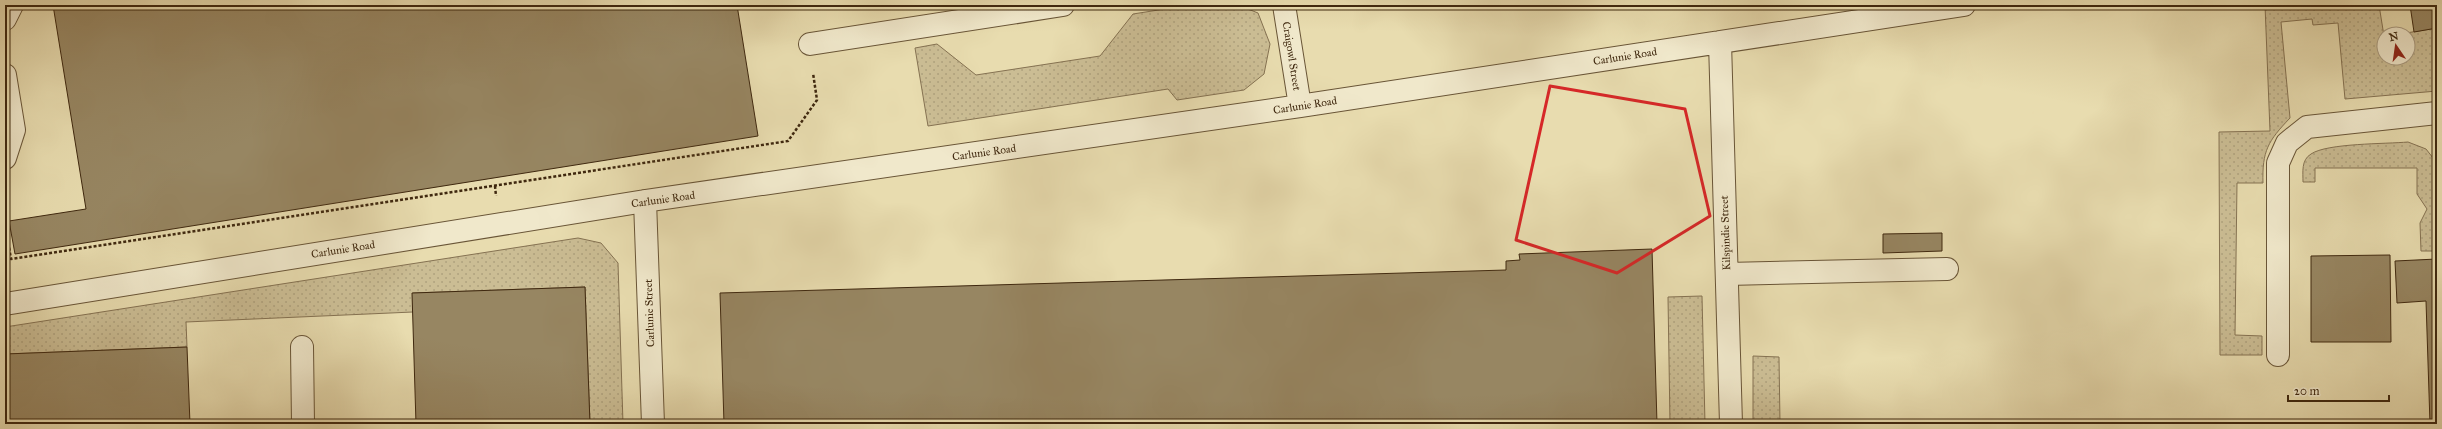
<svg xmlns="http://www.w3.org/2000/svg" width="2442" height="429" font-family="'IM FELL Great Primer',serif">
  <style>
    .green { fill: url(#green-dots); stroke: #857252 }
    .building { fill: #978662; stroke: #3f280f }
    .lines { fill: none; stroke-linecap: round; stroke-linejoin: round }
    .minor-casing { stroke: #695537; stroke-width: 24 }
    .path { stroke: #3f280f; stroke-width: 2.5; stroke-dasharray: 3 2; stroke-linecap: butt }
    .minor { stroke: #f0e8cb; stroke-width: 22 }
    .marked { fill: none; stroke: #d62828; stroke-width: 3; stroke-linejoin: round }
    .labels { text-anchor: middle; stroke-width: 3.5; stroke-linejoin: round; paint-order: stroke }
    .street-label { font-size: 11px; fill: #3f280f; stroke: #f0e8cb }
  </style>
  <defs>
    <pattern id="green-dots" width="8" height="8" patternUnits="userSpaceOnUse"><rect width="8" height="8" fill="#cbbd94"/><path d="M2 2h.1M6 6h.1" fill="none" stroke="#afa27e" stroke-width="1.8" stroke-linecap="round"/></pattern>
  </defs>
  <rect width="100%" height="100%" fill="#e8dcaf"/>
  <filter id="stains"><feTurbulence type="fractalNoise" baseFrequency=".005" numOctaves="4"/><feColorMatrix values="0 0 0 0 .2 0 0 0 0 .09 0 0 0 0 .02 0 0 0 .5 -.17"/></filter>
  <radialGradient id="worn" r=".72"><stop offset=".6" stop-color="#630" stop-opacity="0"/><stop offset="1" stop-color="#630" stop-opacity=".3"/></radialGradient>
  <path class="green" d="M 1190,5 L 1238,5 L 1258,13 L 1270,44 L 1264,74 L 1244,90 L 1177,100 L 1168,89 L 928,126 L 915,48 L 937,44 L 976,75 L 1100,56 L 1133,14 Z
    M 2265,5 L 2379,5 L 2384,36 L 2384,58 L 2408,58 L 2408,34 L 2400,34 L 2437,28 L 2437,91 L 2345,99 L 2338,23 L 2313,25 L 2312,19 L 2281,22 L 2290,118 C 2268,141 2262,151 2263,183 L 2237,183 L 2235,335 L 2262,336 L 2262,355 L 2220,355 L 2219,132 L 2270,131 Z
    M 2408,142 L 2426,149 L 2437,163 L 2435,251 L 2421,251 L 2420,223 L 2427,209 L 2417,194 L 2417,168 L 2315,168 L 2315,182 L 2303,182 C 2303,172 2301,160 2311,154 C 2327,143 2386,144 2408,142 Z
    M 578,238 L 601,243 L 618,263 L 623,424 L 590,424 L 585,287 L 413,293 L 413,312 L 186,322 L 187,347 L 5,354 L 5,327 Z
    M 1702,296 L 1705,424 L 1670,424 L 1668,297 Z
    M 1753,356 L 1779,357 L 1780,424 L 1753,424 Z"/>
  <path class="building" d="M 53,5 L 737,5 L 758,136 L 15,254 L 9,221 L 86,209 Z
    M 2410,5 L 2437,5 L 2437,28 L 2414,32 Z
    M 1942,233 L 1942,251 L 1883,253 L 1883,234 Z
    M 1652,249 L 1657,424 L 724,424 L 720,293 L 1506,270 L 1506,261 L 1520,260 L 1519,254 Z
    M 2390,255 L 2391,342 L 2311,342 L 2311,256 Z
    M 2437,259 L 2437,424 L 2430,424 L 2426,301 L 2397,303 L 2395,261 Z
    M 585,287 L 590,424 L 416,424 L 412,293 Z
    M 187,347 L 190,424 L 6,424 L 5,354 Z"/>
  <g class="lines">
    <defs>
      <path id="minor" d="M 1284,5 L 1300,106
        M 5,19 L 12,5
        M 1720,42 L 1731,424
        M 810,44 L 1063,5
        M 5,75 L 14,130 L 5,158
        M 645,201 L 653,424
        M 1727,274 L 1947,269
        M 5,304 L 645,201 L 1300,106 L 1964,5
        M 302,347 L 303,424
        M 2278,355 L 2278,163 L 2287,143 L 2307,127 L 2437,113"/>
    </defs>
    <use href="#minor" class="minor-casing"/>
    <path class="path" d="M 495,186 L 496,196
      M 5,223 L 11,259 L 788,141 L 817,100 L 813,73"/>
    <use href="#minor" class="minor"/>
  </g>
  <path class="marked" d="M 1550,86 L 1685,109 L 1710,216 L 1617,273 L 1516,240 Z"/>
  <g class="labels">
    <g class="street-label">
      <text transform="translate(1292 56) rotate(81)" y="4">Craigowl Street</text>
      <text transform="translate(1625 56) rotate(-9)" y="4">Carlunie Road</text>
      <text transform="translate(1305 105) rotate(-9)" y="4">Carlunie Road</text>
      <text transform="translate(984 152) rotate(-8)" y="4">Carlunie Road</text>
      <text transform="translate(663 199) rotate(-8)" y="4">Carlunie Road</text>
      <text transform="translate(1725 233) rotate(-92)" y="4">Kilspindie Street</text>
      <text transform="translate(343 249) rotate(-9)" y="4">Carlunie Road</text>
      <text transform="translate(649 313) rotate(-92)" y="4">Carlunie Street</text>
    </g>
  </g>
  <rect width="2442" height="429" fill="none" stroke="#e8dcaf" stroke-width="20"/>
  <rect x="6" y="6" width="2430" height="417" fill="none" stroke="#3f280f" stroke-width="2"/>
  <rect x="10" y="10" width="2422" height="409" fill="none" stroke="#3f280f"/>
  <g transform="translate(2396 46) rotate(347)"><circle r="19" fill="#f0e8cb" stroke="#a99b80"/>
  <path d="M0-3L7 15L0 10L-7 15Z" fill="#8f2418"/>
  <text y="-6" font-size="11" font-weight="bold" text-anchor="middle" fill="#3f280f">N</text>
  </g>
  <path d="M2288 395v6h101v-6" fill="none" stroke="#3f280f" stroke-width="2"/>
  <text x="2294" y="395" font-size="12" fill="#3f280f" stroke="#f0e8cb" stroke-width="3" paint-order="stroke">20 m</text>
  <rect width="100%" height="100%" filter="url(#stains)"/>
  <rect width="100%" height="100%" fill="url(#worn)"/>
</svg>
